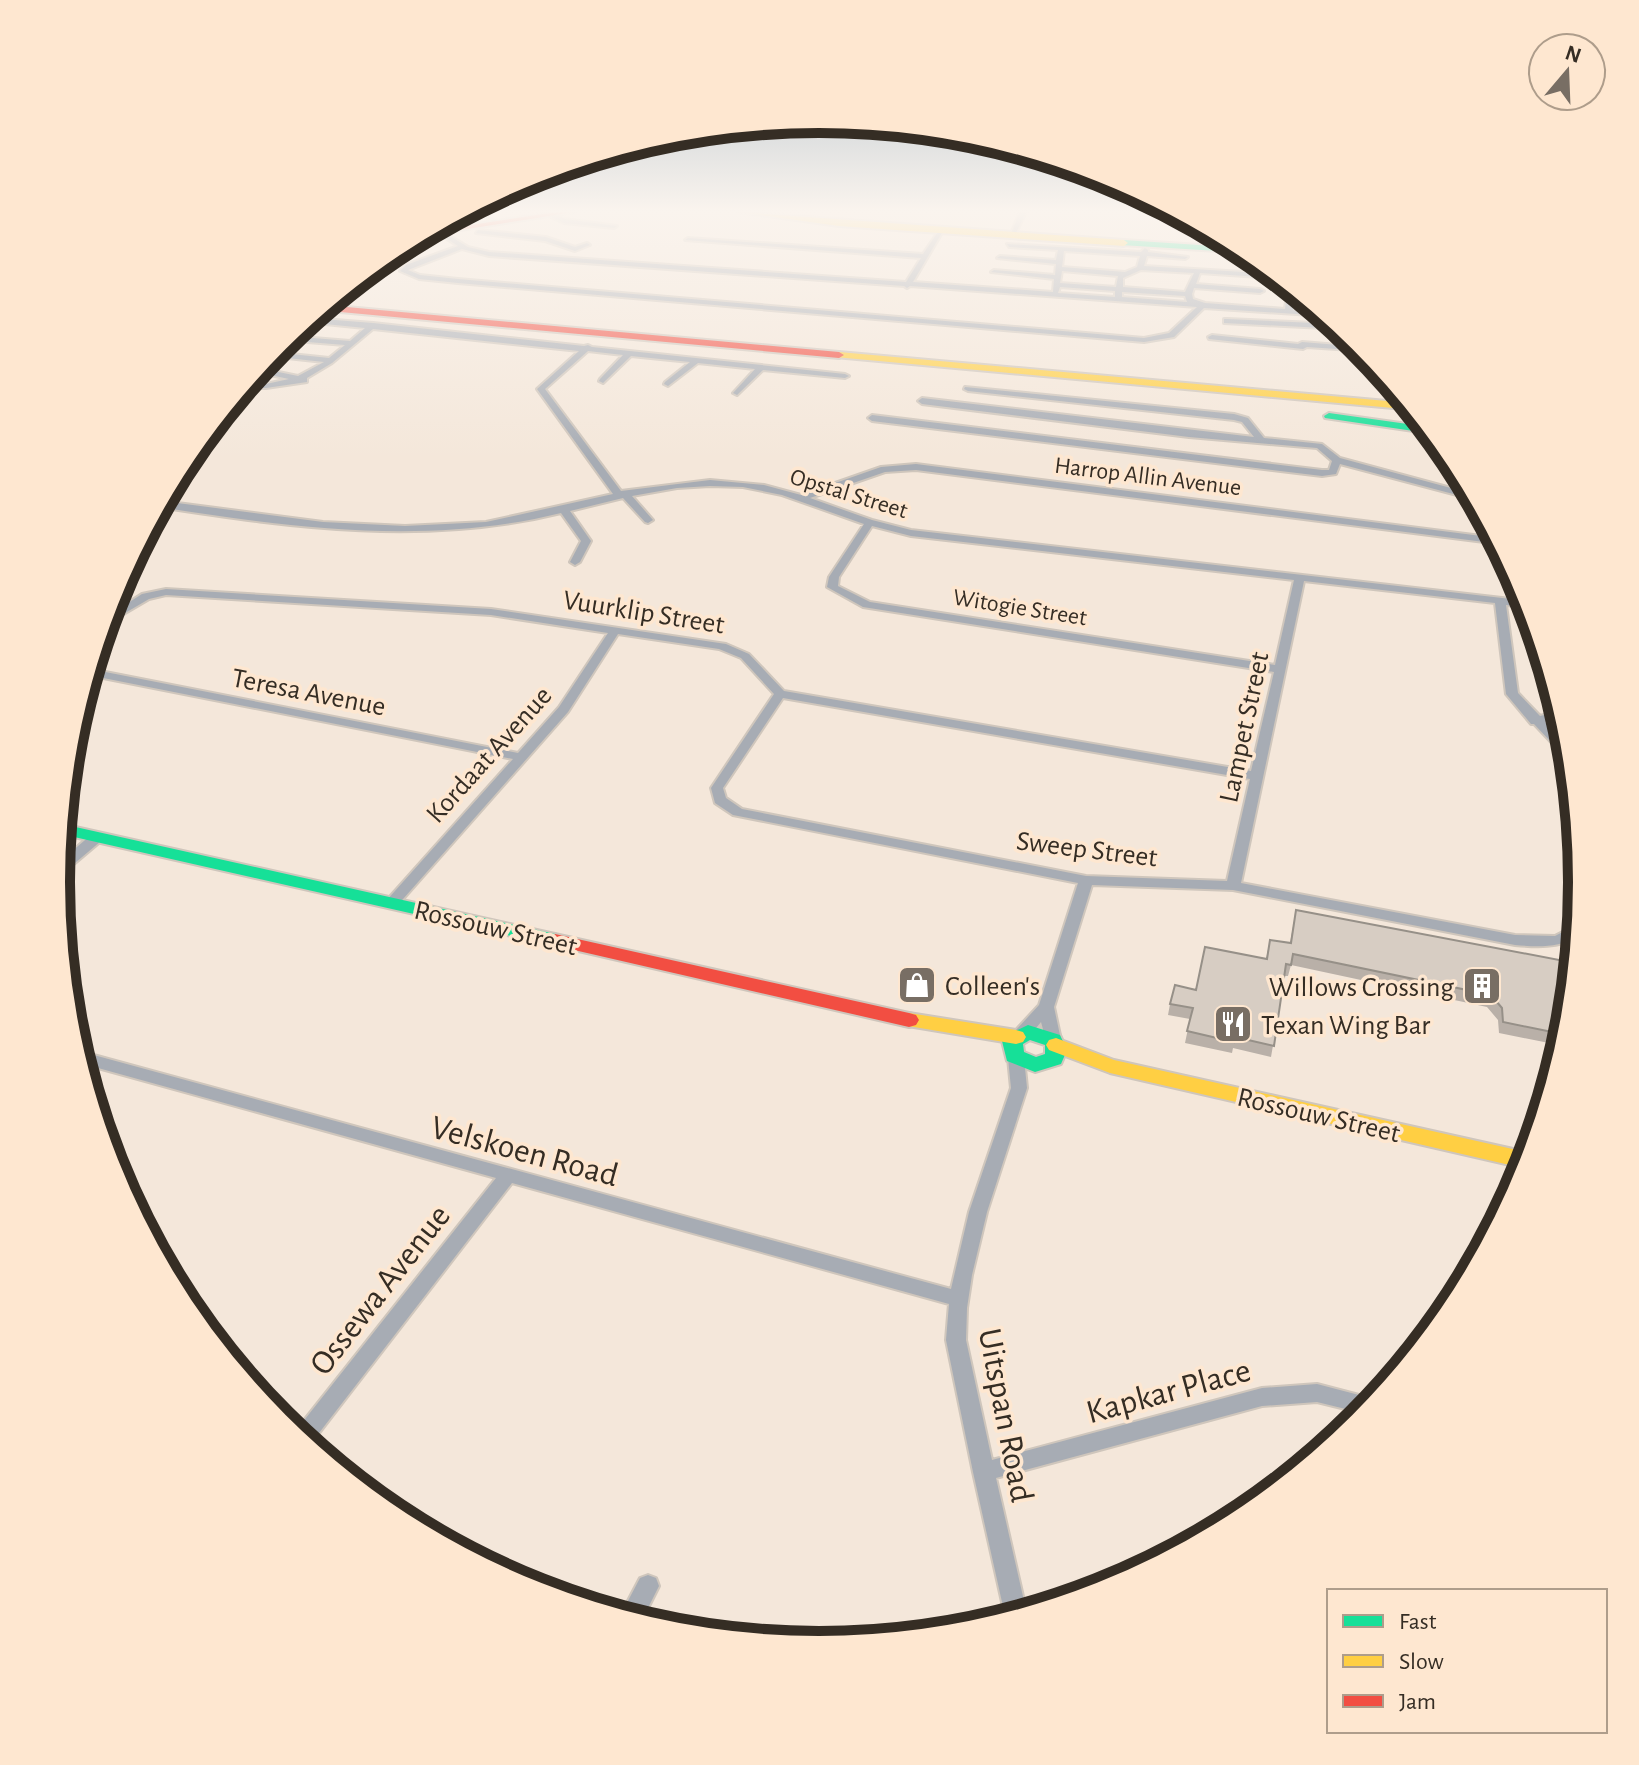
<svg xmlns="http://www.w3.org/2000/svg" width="1639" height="1765" font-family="'Alegreya Sans',sans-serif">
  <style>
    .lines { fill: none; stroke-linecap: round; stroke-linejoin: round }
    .street-casing { stroke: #cfc6bc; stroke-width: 4 }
    .fast-casing { stroke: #cfc6bc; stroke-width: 4 }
    .slow-casing { stroke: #cfc6bc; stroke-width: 4 }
    .jam-casing { stroke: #cfc6bc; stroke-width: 4 }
    .street { fill: #a7acb4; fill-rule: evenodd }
    .fast { fill: #16e098; fill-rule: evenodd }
    .slow { fill: #ffcf43; fill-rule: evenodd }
    .jam { fill: #f24e42; fill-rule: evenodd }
    .wall { fill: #b9b0a8 }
    .building { fill: #d7cdc3; stroke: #969088; stroke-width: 2 }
    .labels { text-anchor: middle; stroke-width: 7; stroke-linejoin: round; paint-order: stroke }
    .far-street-label { font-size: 24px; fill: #352d24; stroke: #fee7d0 }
    .street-label { font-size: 28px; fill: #352d24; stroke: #fee7d0 }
    .poi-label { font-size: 28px; fill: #352d24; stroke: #fee7d0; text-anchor: start }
    .near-street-label { font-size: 34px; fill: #352d24; stroke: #fee7d0 }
    .rim { fill: none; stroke: #352d24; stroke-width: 10 }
  </style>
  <rect width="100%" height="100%" fill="#f4e7da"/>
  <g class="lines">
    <defs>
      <path id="street" d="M 479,212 L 486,212 L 501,223 L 496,224 Z
        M 1020,212 L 1026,212 L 1015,235 L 1010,236 Z
        M 551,213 L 565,219 L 617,226 L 614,228 L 564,223 L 549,216 Z
        M 940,229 L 943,231 L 913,282 L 1053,292 L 1054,279 L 991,272 L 994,270 L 1055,275 L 1056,264 L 997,258 L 1000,256 L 1056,260 L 1058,250 L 1009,247 L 1007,244 L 1141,252 L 1145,248 L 1148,250 L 1148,252 L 1188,257 L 1185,259 L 1147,256 L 1144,266 L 1260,273 L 1263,275 L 1260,277 L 1200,273 L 1196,284 L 1260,289 L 1264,291 L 1260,293 L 1194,288 L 1192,294 L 1193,299 L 1205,303 L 1285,309 L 1288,284 L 1293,288 L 1293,310 L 1322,312 L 1326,316 L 1204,308 L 1174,337 L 1144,342 L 458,283 L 419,279 L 400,271 L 406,265 L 458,246 L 438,233 L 440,230 L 468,247 L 489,252 L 906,282 L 921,258 L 685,240 L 688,238 L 923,254 ZM 462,249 L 489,256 L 904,286 L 907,288 L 910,286 L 1197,307 L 1169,333 L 1144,338 L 458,279 L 420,275 L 408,270 ZM 1064,251 L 1140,256 L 1137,267 L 1125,272 L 1062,267 ZM 1141,270 L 1194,273 L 1185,292 L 1123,287 L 1123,278 ZM 1062,271 L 1118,276 L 1116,287 L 1060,283 ZM 1060,287 L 1115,291 L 1115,297 L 1058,293 ZM 1122,292 L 1185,296 L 1187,302 L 1122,297 Z
        M 478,230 L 546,237 L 575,247 L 587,243 L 590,245 L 575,251 L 545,241 L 476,233 Z
        M 310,318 L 373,323 L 584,346 L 588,345 L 592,347 L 845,374 L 849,376 L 845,378 L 763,370 L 737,395 L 733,393 L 755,369 L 698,363 L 668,386 L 664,384 L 665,382 L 690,362 L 631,356 L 603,383 L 599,381 L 600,379 L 623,355 L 588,351 L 545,389 L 621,491 L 710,480 L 764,485 L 801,495 L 881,467 L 916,464 L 1497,538 L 1500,544 L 916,470 L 885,472 L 810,498 L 872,520 L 911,530 L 1528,601 L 1529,607 L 1506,605 L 1518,693 L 1540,716 L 1561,711 L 1563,717 L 1545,722 L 1570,747 L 1571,759 L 1566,758 L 1534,724 L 1531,724 L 1506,694 L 1495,603 L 1304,581 L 1241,883 L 1515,935 L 1555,936 L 1578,924 L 1578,937 C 1558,948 1537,947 1515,945 L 1233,890 L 1092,885 L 1054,1007 L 1061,1040 L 1059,1044 L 1047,1044 L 1041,1022 L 1028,1038 L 1016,1038 L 1014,1034 L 1016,1030 L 1039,1005 L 1078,883 L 733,815 L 715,803 L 711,788 L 774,694 L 741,658 L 719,649 L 618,634 L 568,712 L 396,907 L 386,907 L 384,904 L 386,901 L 513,759 L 88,675 L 90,669 L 518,753 L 559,707 L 608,633 L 491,615 L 166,595 L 149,599 L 103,626 L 106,617 L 142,594 L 166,589 L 491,609 L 726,644 L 749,654 L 784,691 L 1251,771 L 1274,672 L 863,607 L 827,587 L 829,577 L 864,524 L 782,495 L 743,487 L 710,486 L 677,488 L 632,496 L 653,520 L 648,523 L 645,522 L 623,498 L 570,511 L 591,541 L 580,562 L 575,565 L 570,562 L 581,541 L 561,513 C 428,546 293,528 159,507 L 162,501 L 323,522 L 405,526 L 486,522 L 613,494 L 537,389 L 579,351 L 373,329 L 332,363 L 307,378 L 307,382 L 266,388 L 242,388 L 246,384 L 266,384 L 289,379 L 256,372 L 259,368 L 298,376 L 324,362 L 269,356 L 272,352 L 329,358 L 345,345 L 283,340 L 288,336 L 350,341 L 365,328 L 305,322 ZM 872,526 L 911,536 L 1294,580 L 1275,665 L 870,602 L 838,586 L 839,577 ZM 783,698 L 1250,779 L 1227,881 L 1086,876 L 742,809 L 726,798 L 723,788 Z
        M 1227,319 L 1337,324 L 1343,329 L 1224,323 L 1224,319 Z
        M 1212,335 L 1298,344 L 1302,342 L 1363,347 L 1366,351 L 1307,347 L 1303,349 L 1209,339 L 1208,337 Z
        M 965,387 L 1234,414 L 1248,418 L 1264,438 L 1322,444 L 1340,458 L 1473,494 L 1476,500 L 1340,464 L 1336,474 L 1322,476 L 872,421 L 868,418 L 872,415 L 1322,470 L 1329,470 L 1332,461 L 1317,448 L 1189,437 L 922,404 L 918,401 L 922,398 L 1254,437 L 1242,422 L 1234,420 L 968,391 L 964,389 Z
        M 233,399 L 237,400 L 237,404 L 229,404 Z
        M 96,834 L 103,838 L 101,841 L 62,874 L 57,875 L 58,863 L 91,835 Z
        M 79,1051 L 951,1289 L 969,1212 L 1011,1088 L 1008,1058 L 1010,1054 L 1022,1054 L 1024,1058 L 1027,1088 L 987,1212 L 972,1275 L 967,1308 L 966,1340 L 992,1460 L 1262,1388 L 1317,1384 L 1378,1400 L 1366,1414 L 1317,1402 L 1262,1406 L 996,1478 L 1027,1614 L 1006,1620 L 973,1472 L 946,1340 L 949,1304 L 512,1183 L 309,1446 L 294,1433 L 496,1178 L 80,1063 L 77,1052 Z
        M 648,1575 L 656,1578 L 659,1586 L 641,1622 L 620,1616 L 640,1578 Z"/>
      <path id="fast" d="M 1124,240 L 1244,248 L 1250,253 L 1121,245 Z
        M 1329,413 L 1429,427 L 1434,434 L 1325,418 L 1324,416 Z
        M 62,824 L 555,934 L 564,940 L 555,946 L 61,834 Z
        M 1028,1025 L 1060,1035 L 1067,1050 L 1061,1064 L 1035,1072 L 1007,1061 L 1002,1041 L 1005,1036 ZM 1030,1040 L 1045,1045 L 1045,1054 L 1036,1057 L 1024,1052 L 1023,1044 Z"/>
      <path id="slow" d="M 739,212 L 1124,240 L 1128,243 L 1124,246 L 839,226 Z
        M 839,352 L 1409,403 L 1415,410 L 835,357 L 834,355 Z
        M 909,1013 L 1016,1030 L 1023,1032 L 1026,1037 L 1023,1042 L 1016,1044 L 902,1025 L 899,1020 L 902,1015 Z
        M 1056,1038 L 1114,1060 L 1531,1153 L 1527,1169 L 1110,1073 L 1049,1050 L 1046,1045 L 1049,1040 Z"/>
      <path id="jam" d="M 556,212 L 574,212 L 416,237 L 425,232 Z
        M 325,305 L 839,352 L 844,355 L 839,358 L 319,310 Z
        M 555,934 L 909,1013 L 916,1015 L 919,1020 L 916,1025 L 909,1027 L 548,944 L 546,940 Z"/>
    </defs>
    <use href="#street" class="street-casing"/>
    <use href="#fast" class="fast-casing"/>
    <use href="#slow" class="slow-casing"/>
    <use href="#jam" class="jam-casing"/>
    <use href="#street" class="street"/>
    <use href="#fast" class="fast"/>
    <use href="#slow" class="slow"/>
    <use href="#jam" class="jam"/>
  </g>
  <path class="wall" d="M 1296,910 L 1575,963 L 1568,1032 L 1564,1046 L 1499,1033 L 1498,1020 L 1487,1007 L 1291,965 L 1288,976 L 1285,976 L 1271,1057 L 1233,1048 L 1232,1053 L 1185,1043 L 1190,1019 L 1168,1015 L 1170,1004 L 1196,990 L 1266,959 L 1270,940 L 1290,943 Z"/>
  <path class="building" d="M 1296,910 L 1575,963 L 1567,1035 L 1503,1022 L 1502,1008 L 1491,995 L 1293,954 L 1291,965 L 1286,964 L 1274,1046 L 1235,1037 L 1234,1042 L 1187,1031 L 1193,1008 L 1170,1004 L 1175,985 L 1196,990 L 1205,947 L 1267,959 L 1270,940 L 1291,943 Z"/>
  <linearGradient id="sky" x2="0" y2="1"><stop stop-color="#adbcc7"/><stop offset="0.46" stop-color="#faf4ee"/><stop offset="1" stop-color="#faf4ee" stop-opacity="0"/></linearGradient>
  <rect width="1639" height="459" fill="url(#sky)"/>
  <defs>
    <symbol id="shop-square" viewBox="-11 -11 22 22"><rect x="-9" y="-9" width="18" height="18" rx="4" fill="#786e64" stroke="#fee7d0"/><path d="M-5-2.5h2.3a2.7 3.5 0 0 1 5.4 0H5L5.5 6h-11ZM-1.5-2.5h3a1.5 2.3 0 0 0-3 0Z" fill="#fff"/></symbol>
    <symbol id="building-square" viewBox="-11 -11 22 22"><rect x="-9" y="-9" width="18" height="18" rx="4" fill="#786e64" stroke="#fee7d0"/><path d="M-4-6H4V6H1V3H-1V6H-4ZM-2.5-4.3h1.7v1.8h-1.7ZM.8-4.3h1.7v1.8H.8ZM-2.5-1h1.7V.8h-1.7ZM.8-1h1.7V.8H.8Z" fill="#fff"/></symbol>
    <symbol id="restaurant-square" viewBox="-11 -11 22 22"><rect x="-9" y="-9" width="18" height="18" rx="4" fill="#786e64" stroke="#fee7d0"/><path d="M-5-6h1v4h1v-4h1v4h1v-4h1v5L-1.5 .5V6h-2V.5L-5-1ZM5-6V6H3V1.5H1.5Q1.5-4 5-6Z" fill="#fff"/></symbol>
  </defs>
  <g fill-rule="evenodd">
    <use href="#shop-square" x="895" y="963" width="44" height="44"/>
    <use href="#building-square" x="1460" y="964" width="44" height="44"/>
    <use href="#restaurant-square" x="1211" y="1002" width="44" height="44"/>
  </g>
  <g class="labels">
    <g class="far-street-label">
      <text transform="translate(1148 476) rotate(7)" y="8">Harrop Allin Avenue</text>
      <text transform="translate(849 493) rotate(17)" y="8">Opstal Street</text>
      <text transform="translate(1020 607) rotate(9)" y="8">Witogie Street</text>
    </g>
    <g class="street-label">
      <text transform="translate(644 611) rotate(9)" y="10">Vuurklip Street</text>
      <text transform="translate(309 691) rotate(11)" y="10">Teresa Avenue</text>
      <text transform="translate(1243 727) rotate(-78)" y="10">Lampet Street</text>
      <text transform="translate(488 754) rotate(-48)" y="10">Kordaat Avenue</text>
      <text transform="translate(1087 848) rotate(7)" y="10">Sweep Street</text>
      <text transform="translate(496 927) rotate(13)" y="10">Rossouw Street</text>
      <text transform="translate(1319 1114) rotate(13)" y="10">Rossouw Street</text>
    </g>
    <g class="poi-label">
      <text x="945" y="995">Colleen's</text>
      <text x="1454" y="996" text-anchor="end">Willows Crossing</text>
      <text x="1261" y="1034">Texan Wing Bar</text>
    </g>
    <g class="near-street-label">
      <text transform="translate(525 1150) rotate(15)" y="12">Velskoen Road</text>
      <text transform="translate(379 1289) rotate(-52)" y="12">Ossewa Avenue</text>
      <text transform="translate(1168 1390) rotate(-15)" y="12">Kapkar Place</text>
      <text transform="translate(1007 1415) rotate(79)" y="12">Uitspan Road</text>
    </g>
  </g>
  <path d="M0 0H1639V1765H0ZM70 882a749 749 0 1 1 1498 0a749 749 0 1 1-1498 0Z" fill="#fee7d0" fill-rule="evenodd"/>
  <path class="rim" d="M70 882a749 749 0 1 1 1498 0a749 749 0 1 1-1498 0Z"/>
  <rect x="1327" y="1589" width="280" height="144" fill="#fee7d0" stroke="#ae9d8b" stroke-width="2"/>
  <rect x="1343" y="1615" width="40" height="12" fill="#16e098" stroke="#ae9d8b" stroke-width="2"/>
  <text x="1399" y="1629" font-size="24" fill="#352d24">Fast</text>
  <rect x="1343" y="1655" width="40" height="12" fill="#ffcf43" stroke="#ae9d8b" stroke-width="2"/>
  <text x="1399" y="1669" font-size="24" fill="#352d24">Slow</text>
  <rect x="1343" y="1695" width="40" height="12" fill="#f24e42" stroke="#ae9d8b" stroke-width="2"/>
  <text x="1399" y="1709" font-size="24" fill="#352d24">Jam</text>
  <g transform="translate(1567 72) rotate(19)"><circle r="38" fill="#fee7d0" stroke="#ae9d8b" stroke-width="2"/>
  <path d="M0-6L14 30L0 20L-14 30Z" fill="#786e64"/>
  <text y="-12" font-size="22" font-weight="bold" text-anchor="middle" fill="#352d24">N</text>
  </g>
</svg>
